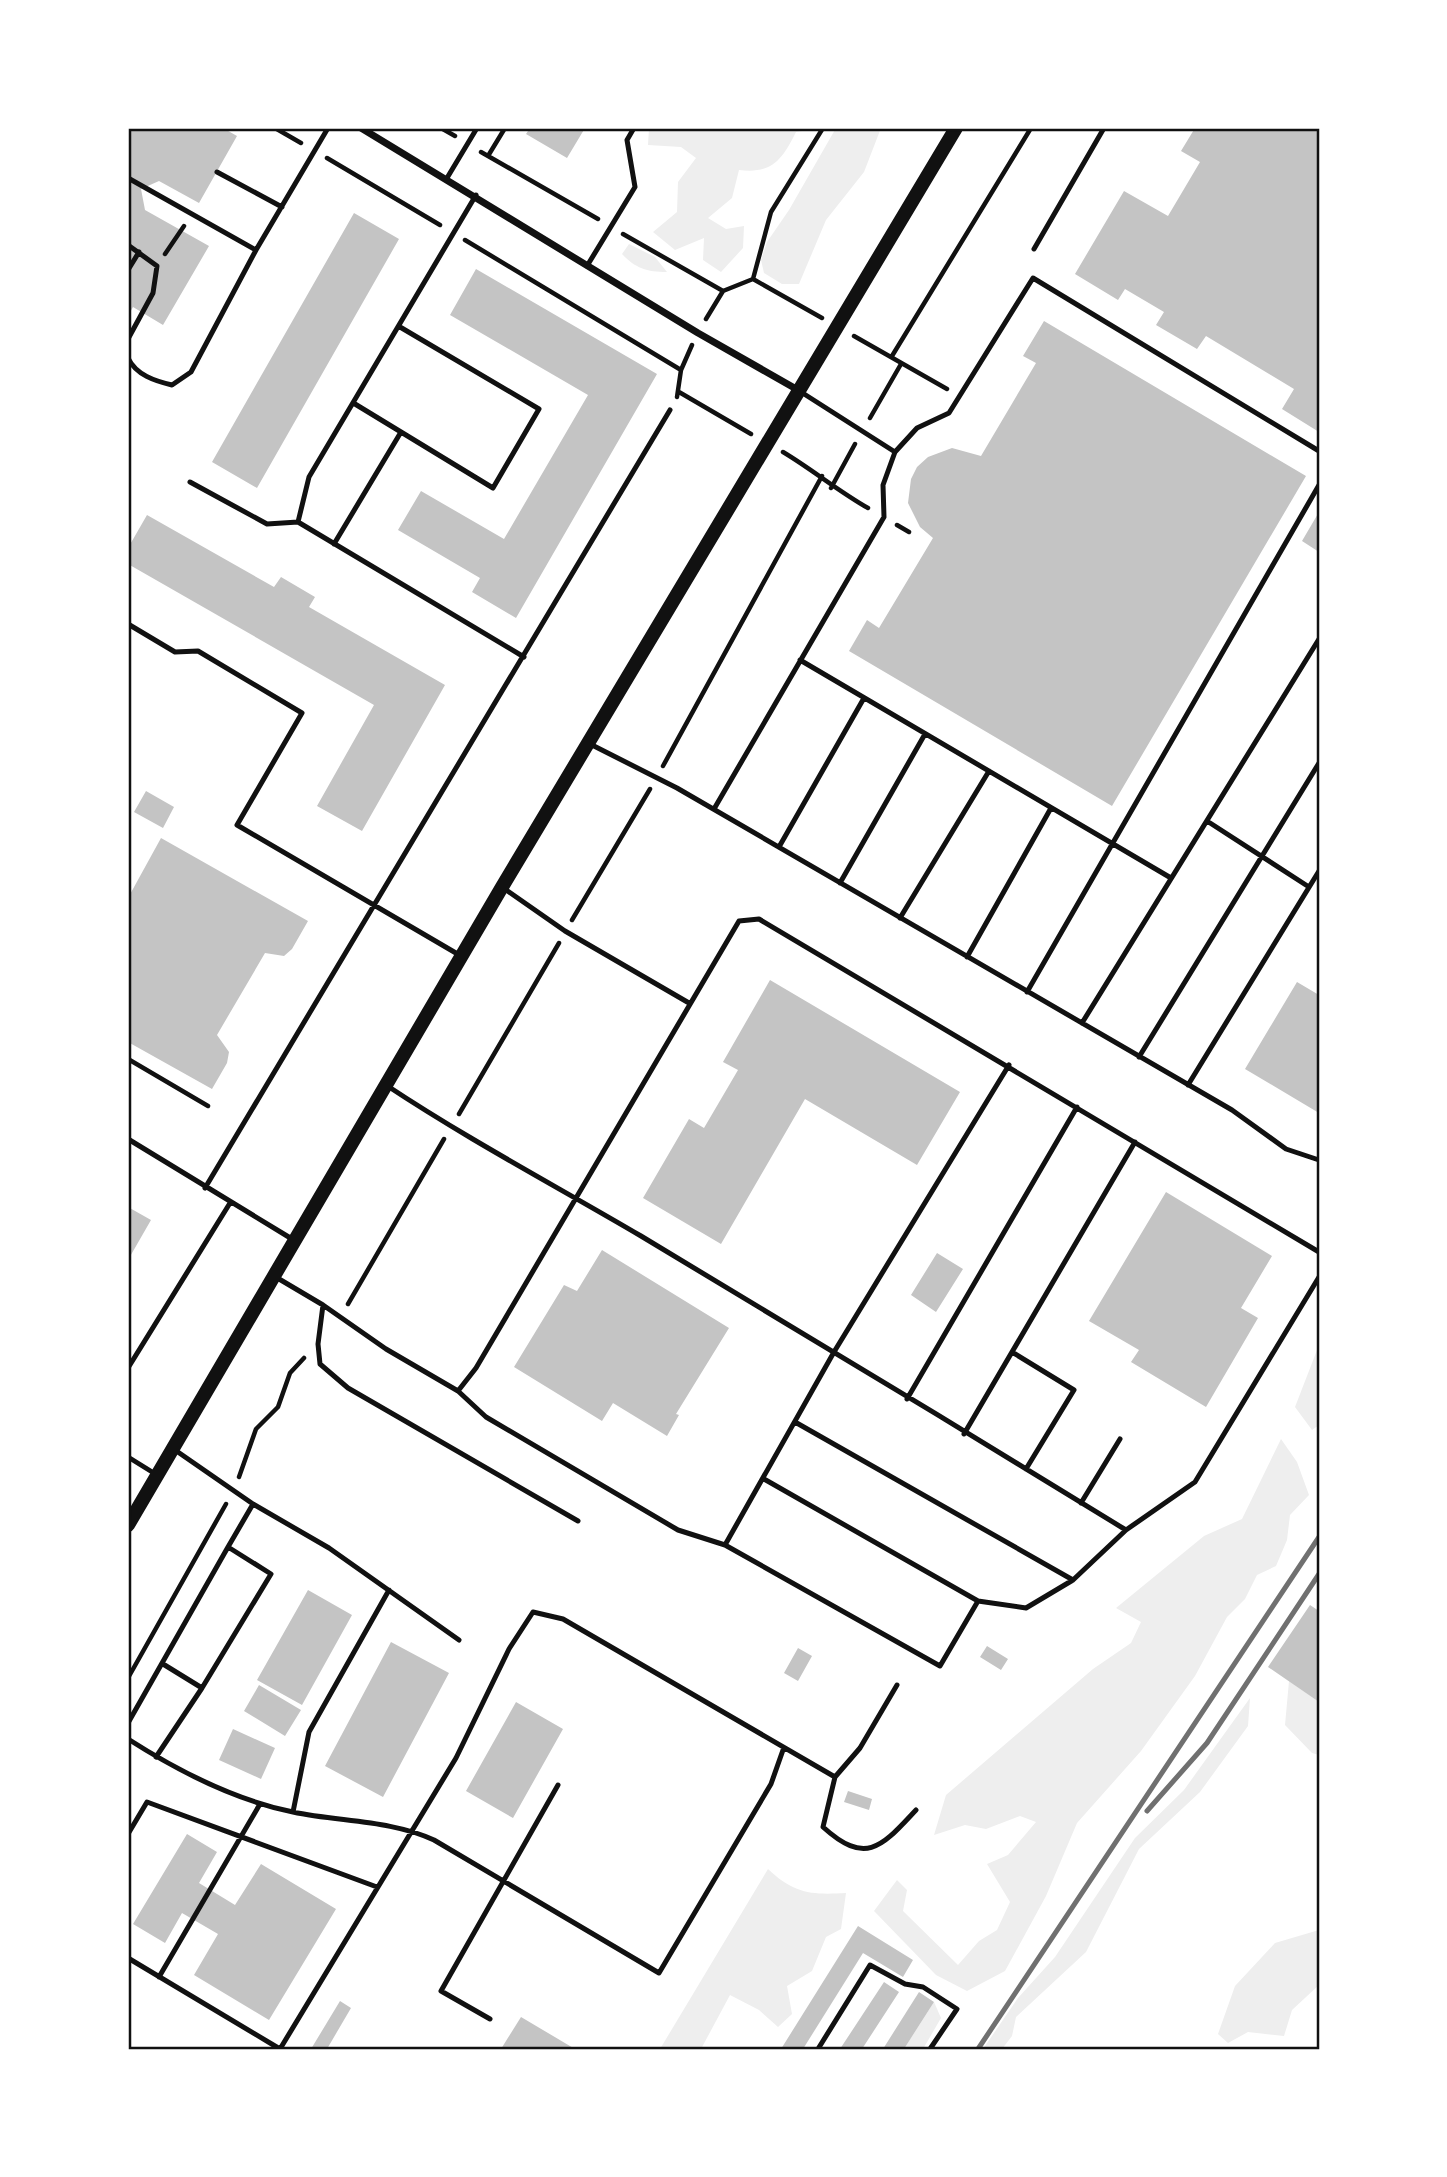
<svg xmlns="http://www.w3.org/2000/svg" width="1447" height="2177" font-family="'PT Sans Narrow',sans-serif">
  <style>
    .green { fill: #eee }
    .building { fill: #c4c4c4 }
    .lines { fill: none; stroke-linecap: round; stroke-linejoin: round }
    .path { stroke: #111; stroke-width: 4.5 }
    .service { stroke: #111; stroke-width: 5 }
    .minor { stroke: #111; stroke-width: 7 }
    .secondary { stroke: #111; stroke-width: 14 }
    .rail { stroke: #707070; stroke-width: 5 }
    .neatline { fill: none; stroke: #111; stroke-width: 2.5 }
  </style>
  <rect width="100%" height="100%" fill="#fff"/>
  <path class="green" d="M 649,128 L 820,128 L 796,132 C 782,160 772,174 739,170 L 732,198 L 708,218 L 726,229 L 744,226 L 743,248 L 721,272 L 703,260 L 704,238 L 675,250 L 653,232 L 677,212 L 678,182 L 696,158 L 681,147 L 648,145 Z
    M 836,128 L 881,128 L 864,172 L 826,220 L 799,284 L 782,284 L 764,273 L 761,260 L 767,242 L 789,210 Z
    M 629,244 L 655,257 L 667,272 C 647,272 635,268 622,254 Z
    M 1319,1345 L 1319,1425 L 1312,1430 L 1295,1407 Z
    M 1281,1439 L 1297,1462 L 1309,1495 L 1290,1515 L 1287,1540 L 1276,1566 L 1257,1575 L 1245,1599 L 1227,1617 L 1195,1676 L 1141,1751 L 1077,1823 L 1046,1896 L 1005,1971 L 967,1991 L 936,1975 L 874,1911 L 897,1880 L 907,1890 L 903,1911 L 958,1965 L 979,1941 L 997,1930 L 1010,1902 L 987,1864 L 1008,1855 L 1036,1822 L 1020,1816 L 986,1829 L 965,1825 L 934,1835 L 946,1795 L 1093,1669 L 1131,1643 L 1141,1622 L 1116,1608 L 1204,1536 L 1242,1519 Z
    M 1289,1681 L 1319,1702 L 1319,1755 L 1312,1753 L 1285,1725 Z
    M 1250,1698 L 1248,1726 L 1200,1792 L 1139,1849 L 1086,1952 L 1016,2017 L 1012,2036 L 1002,2049 L 983,2049 L 1018,1998 L 1055,1957 L 1135,1838 L 1184,1790 Z
    M 768,1869 C 794,1894 812,1895 846,1893 L 841,1929 L 826,1937 L 812,1971 L 787,1986 L 792,2014 L 778,2027 L 759,2010 L 730,1995 L 701,2049 L 660,2049 Z
    M 1319,1930 L 1319,1985 L 1292,2010 L 1284,2036 L 1248,2032 L 1228,2043 L 1218,2034 L 1235,1986 L 1275,1943 Z
    M 934,2002 L 941,2018 L 923,2049 L 904,2049 Z"/>
  <path class="building" d="M 128,128 L 223,128 L 237,136 L 199,203 L 159,181 L 141,189 L 145,210 L 209,246 L 163,325 L 133,307 L 128,316 Z
    M 530,128 L 585,128 L 567,158 L 526,134 Z
    M 1195,128 L 1319,128 L 1319,432 L 1282,409 L 1294,389 L 1206,336 L 1197,349 L 1156,325 L 1164,312 L 1125,289 L 1118,300 L 1075,274 L 1124,191 L 1168,216 L 1200,162 L 1181,151 Z
    M 354,213 L 399,239 L 257,488 L 212,462 Z
    M 476,269 L 657,374 L 516,618 L 472,592 L 480,578 L 398,530 L 421,491 L 504,539 L 588,395 L 450,315 Z
    M 1044,321 L 1306,476 L 1112,806 L 849,651 L 867,620 L 879,628 L 933,538 L 920,527 L 908,503 L 911,479 L 917,467 L 928,457 L 952,448 L 981,456 L 1036,363 L 1023,356 Z
    M 1319,512 L 1319,552 L 1302,541 Z
    M 147,515 L 274,587 L 281,577 L 315,597 L 309,607 L 445,685 L 362,831 L 317,806 L 374,705 L 128,564 L 128,548 Z
    M 146,791 L 174,807 L 163,828 L 134,812 Z
    M 161,838 L 308,921 L 292,949 L 284,956 L 265,953 L 217,1035 L 229,1052 L 227,1063 L 212,1089 L 128,1042 L 128,898 Z
    M 770,980 L 960,1092 L 917,1165 L 805,1099 L 721,1244 L 643,1198 L 689,1119 L 704,1128 L 738,1070 L 723,1062 Z
    M 1297,982 L 1319,995 L 1319,1113 L 1245,1069 Z
    M 1166,1192 L 1272,1256 L 1241,1308 L 1258,1318 L 1206,1407 L 1131,1362 L 1139,1350 L 1089,1321 Z
    M 128,1207 L 151,1220 L 128,1260 Z
    M 602,1250 L 729,1328 L 676,1414 L 679,1415 L 667,1436 L 613,1403 L 602,1421 L 514,1367 L 564,1285 L 577,1291 Z
    M 937,1253 L 963,1269 L 936,1312 L 911,1295 Z
    M 308,1590 L 352,1615 L 302,1705 L 257,1680 Z
    M 1310,1605 L 1319,1611 L 1319,1702 L 1268,1667 Z
    M 391,1642 L 449,1673 L 383,1797 L 325,1766 Z
    M 987,1646 L 1008,1659 L 1001,1670 L 980,1657 Z
    M 798,1648 L 812,1656 L 798,1681 L 784,1673 Z
    M 259,1685 L 301,1710 L 285,1736 L 244,1711 Z
    M 516,1702 L 563,1729 L 513,1818 L 466,1791 Z
    M 233,1729 L 275,1748 L 261,1779 L 219,1760 Z
    M 848,1791 L 872,1799 L 869,1810 L 844,1802 Z
    M 187,1834 L 217,1852 L 199,1883 L 235,1905 L 261,1864 L 336,1909 L 269,2020 L 194,1975 L 218,1934 L 182,1913 L 165,1943 L 133,1924 Z
    M 858,1926 L 913,1960 L 903,1977 L 863,1953 L 803,2049 L 781,2049 Z
    M 884,1982 L 899,1992 L 862,2049 L 840,2049 Z
    M 919,1992 L 934,2002 L 904,2049 L 883,2049 Z
    M 340,2001 L 351,2008 L 327,2049 L 311,2049 Z
    M 521,2017 L 575,2049 L 501,2049 Z"/>
  <g class="lines">
    <path class="path" d="M 275,128 L 301,143
      M 441,128 L 455,136
      M 481,152 L 598,219
      M 488,156 L 505,128
      M 327,158 L 440,225
      M 623,234 L 723,291
      M 465,240 L 681,370
      M 165,254 L 184,226
      M 753,279 L 822,318
      M 706,319 L 723,291 L 753,279 L 771,212 L 823,128
      M 854,336 L 947,389
      M 892,356 L 1031,128
      M 679,392 L 751,434
      M 677,397 L 681,370 L 692,345
      M 870,418 L 901,364
      M 783,452 C 813,470 838,491 868,508
      M 831,488 L 855,444
      M 897,525 L 909,532
      M 663,766 L 822,476
      M 572,920 L 650,789
      M 128,1059 L 208,1106
      M 459,1114 L 559,943
      M 348,1304 L 444,1139
      M 239,1477 L 256,1429 L 278,1407 L 290,1373 L 304,1358
      M 128,1678 L 226,1504"/>
    <path class="service" d="M 217,172 L 282,207
      M 128,178 L 256,250
      M 447,178 L 477,128
      M 128,245 L 157,266 L 153,293 L 128,339
      M 1034,249 L 1104,128
      M 587,266 L 635,187 L 627,140 L 634,128
      M 128,270 L 139,252
      M 128,358 C 136,375 155,381 172,385 L 191,372 L 256,250 L 328,128
      M 801,392 L 895,452
      M 355,404 L 493,488 L 539,409 L 400,327
      M 190,482 L 267,524 L 298,522 L 524,657
      M 298,522 L 309,477 L 476,195
      M 334,544 L 401,432
      M 128,624 L 175,652 L 198,651 L 302,713 L 237,825 L 461,956
      M 800,660 L 1171,878
      M 590,744 L 677,788 L 1232,1110 L 1286,1149 L 1319,1160
      M 714,809 L 884,517 L 883,485 L 895,452 L 917,428 L 949,413 L 1033,278 L 1319,451
      M 1207,821 L 1309,887
      M 779,847 L 864,698
      M 840,883 L 925,734
      M 502,887 L 565,931 L 689,1003
      M 900,918 L 989,771
      M 967,957 L 1051,808
      M 1027,992 L 1319,485
      M 1082,1023 L 1319,639
      M 1139,1057 L 1319,763
      M 386,1085 C 469,1140 556,1186 641,1236 C 803,1333 965,1431 1126,1530
      M 1188,1085 L 1319,871
      M 128,1139 L 292,1239
      M 205,1188 L 670,410
      M 274,1276 L 323,1305 L 386,1349 L 458,1391 L 486,1417 L 678,1530 L 725,1545 L 940,1666 L 978,1601 L 764,1479
      M 323,1305 L 318,1344 L 320,1364 L 348,1388 L 578,1521
      M 1012,1352 L 1074,1390 L 1026,1469
      M 128,1368 L 230,1203
      M 458,1391 L 476,1368 L 739,921 L 759,919 L 1319,1252
      M 907,1399 L 1077,1107
      M 795,1422 L 1073,1580
      M 964,1434 L 1135,1142
      M 175,1450 L 253,1504 L 329,1548 L 459,1640
      M 128,1457 L 157,1475
      M 1081,1503 L 1120,1439
      M 725,1545 L 834,1352 L 1009,1065
      M 978,1601 L 1026,1608 L 1073,1580 L 1126,1530 L 1195,1482 L 1319,1277
      M 163,1664 L 202,1688
      M 897,1685 L 860,1748 L 835,1777 L 823,1827 C 867,1867 883,1845 916,1810
      M 128,1723 L 228,1547
      M 128,1739 C 178,1771 234,1800 293,1812 C 340,1822 391,1820 434,1840 L 659,1973 L 771,1784 L 783,1750
      M 156,1757 L 202,1688 L 271,1574 L 228,1547 L 253,1504
      M 293,1812 L 309,1732 L 389,1590
      M 128,1834 L 147,1802 L 377,1887
      M 128,1958 L 280,2049 L 456,1758 L 509,1649 L 533,1612 L 563,1619 L 835,1777
      M 159,1977 L 260,1804
      M 490,2019 L 441,1991 L 558,1785
      M 818,2049 L 870,1965 L 905,1984 L 923,1987 L 957,2009 L 930,2049"/>
    <path class="minor" d="M 361,128 L 698,333 L 798,390"/>
    <path class="secondary" d="M 128,1525 L 502,887 L 956,128"/>
    <path class="rail" d="M 1147,1811 L 1207,1743 L 1319,1574
      M 978,2049 L 1319,1537"/>
  </g>
  <rect width="1447" height="2177" fill="none" stroke="#ffffff" stroke-width="259"/>
  <rect x="130" y="130" width="1188" height="1918" class="neatline"/>
</svg>
